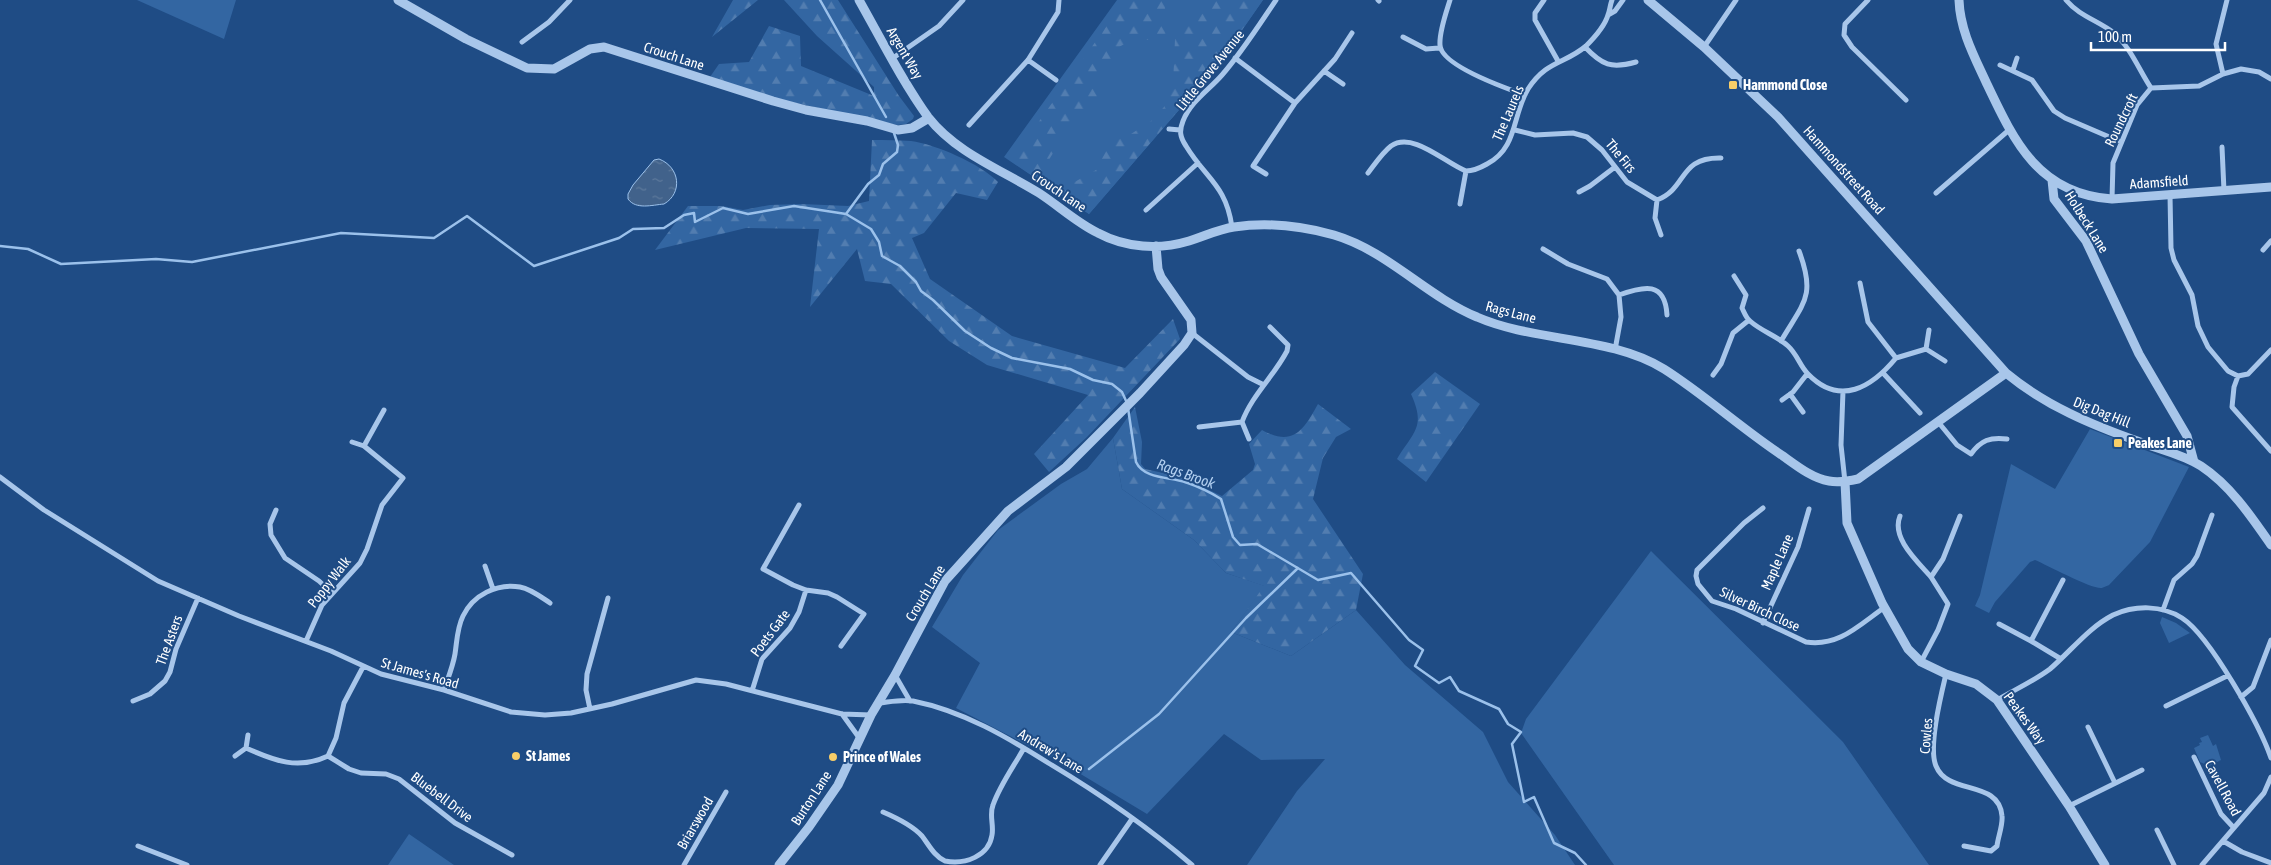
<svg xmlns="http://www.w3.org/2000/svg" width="2271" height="865" font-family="'Asap Condensed',sans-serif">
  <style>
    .green { fill: #3366a2 }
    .forest { fill: url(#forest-firs) }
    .water { fill: url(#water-ripples); stroke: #9bc1eb }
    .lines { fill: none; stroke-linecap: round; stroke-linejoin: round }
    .stream { stroke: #9bc1eb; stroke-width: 2.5 }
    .minor { stroke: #a8c6ea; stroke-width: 5 }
    .tertiary { stroke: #a8c6ea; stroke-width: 9 }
    .poi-dot { fill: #f8ce68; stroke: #1f4c85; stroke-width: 2 }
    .labels { text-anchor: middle; stroke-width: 4; stroke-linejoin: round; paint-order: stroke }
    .street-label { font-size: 14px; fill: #fff; stroke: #1f4c85 }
    .poi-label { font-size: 14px; font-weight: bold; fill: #fff; stroke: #1f4c85; text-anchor: start }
    .water-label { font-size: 15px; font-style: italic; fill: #b3d0f1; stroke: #1f4c85 }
  </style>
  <defs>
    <pattern id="forest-firs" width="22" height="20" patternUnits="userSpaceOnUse" patternTransform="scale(1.25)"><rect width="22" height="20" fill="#3366a2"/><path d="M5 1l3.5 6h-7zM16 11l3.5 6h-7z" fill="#527db0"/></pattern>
    <pattern id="water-ripples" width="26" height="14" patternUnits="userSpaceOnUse" patternTransform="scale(1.25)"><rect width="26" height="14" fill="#41628b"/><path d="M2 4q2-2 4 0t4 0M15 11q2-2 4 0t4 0" fill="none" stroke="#5e7a9c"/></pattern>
  </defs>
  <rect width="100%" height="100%" fill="#1f4c85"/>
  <path class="green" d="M 137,0 L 236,0 L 224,39 Z
    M 1117,0 L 1263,0 L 1217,66 L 1089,214 L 1004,157 Z
    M 2090,429 L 2189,467 L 2150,542 L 2109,585 C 2109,585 2102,588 2102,588 C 2093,590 2047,565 2035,560 L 2030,562 L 1995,602 L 1989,613 L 1975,606 L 1980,595 L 2011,464 L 2055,489 Z
    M 1113,438 L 1122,489 L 1194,540 L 1226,573 L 1265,586 L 1231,632 L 1291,656 L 1356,610 L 1405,665 L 1483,732 L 1508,782 L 1555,835 L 1575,865 L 1247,865 L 1297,791 L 1325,759 L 1261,760 L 1224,734 L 1147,814 L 1064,764 L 956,708 L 980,663 L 932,627 L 963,575 L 998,530 L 1061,484 L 1087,469 Z
    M 1651,551 L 1843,742 L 1929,865 L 1614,865 L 1521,733 L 1526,719 Z
    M 2162,617 L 2176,623 L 2190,633 L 2169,643 L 2160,623 Z
    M 2208,735 L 2213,746 L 2216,744 L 2221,760 L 2209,766 L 2200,762 L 2194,748 L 2200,745 L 2199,743 L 2202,742 L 2200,738 Z
    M 409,834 L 454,865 L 388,865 Z"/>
  <path class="forest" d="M 733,0 L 758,0 L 712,37 Z
    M 784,0 L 838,0 L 899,96 L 914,116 L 913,119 L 906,124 L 897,125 L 773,98 L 710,77 L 719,64 L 749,62 L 769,26 L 800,36 L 801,66 L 874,96 L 874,87 L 817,36 Z
    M 1125,0 L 1166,0 C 1163,12 1169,24 1165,36 C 1146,44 1133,35 1114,51 L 1102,81 L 1098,103 L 1090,115 L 1063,137 L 1037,179 L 1011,161 Z
    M 1209,0 L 1263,0 L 1217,66 L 1089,214 L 1061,195 L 1071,184 L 1096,170 L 1108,146 L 1114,140 L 1131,134 L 1151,121 L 1164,107 L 1173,86 L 1175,39 L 1180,27 L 1191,14 L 1202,8 Z
    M 872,140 C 885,140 898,140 911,141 C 935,144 981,164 998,182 L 987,200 L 956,193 L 924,233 L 912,238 L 930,279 L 1012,336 L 1125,368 L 1173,319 L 1180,339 L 1087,437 L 1049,472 L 1034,454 L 1088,395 L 987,365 L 949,341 L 891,284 L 865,281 L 857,249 L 810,307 L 819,229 L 746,228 L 655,250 L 688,206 L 722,206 L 743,210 L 770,205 L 801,204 L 848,206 L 869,201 Z
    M 1435,372 L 1480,404 L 1426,482 L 1397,459 C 1414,431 1426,427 1411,394 Z
    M 1318,404 L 1351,429 L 1336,437 L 1323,458 L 1313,499 L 1363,574 L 1356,610 L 1291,656 L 1231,632 L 1264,586 L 1226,573 L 1194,540 L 1122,489 L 1113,438 L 1135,407 L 1142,442 L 1141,464 L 1145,469 L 1181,477 L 1222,496 L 1253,470 L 1255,464 L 1249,444 L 1262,430 C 1293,447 1303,431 1318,404 Z"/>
  <path class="water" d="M 659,159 C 680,167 683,193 664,204 C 652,205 636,210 628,199 L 628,194 L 633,185 L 654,160 Z"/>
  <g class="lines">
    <path class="stream" d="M 820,0 L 886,117
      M 846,214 L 868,184 L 879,175 L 883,164 L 897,152 L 898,145 L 894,133
      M 0,246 L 28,249 L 61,264 L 156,259 L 192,262 L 341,233 L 434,238 L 467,216 L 534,266 L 619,238 L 633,229 L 664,228 L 684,215 L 694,213 L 695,222 L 723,208 L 748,214 L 794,206 L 846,214 L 871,229 L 879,242 L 882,256 L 900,266 L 916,282 L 921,291 L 933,300 L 965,331 L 991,348 L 1012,358 L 1070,369 L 1093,380 L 1112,384 L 1122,392 L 1127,403
      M 1128,408 L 1136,462 C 1144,479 1169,477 1185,482 C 1197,486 1210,492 1221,499 L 1233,537 L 1240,545 L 1257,544 L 1318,580 L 1351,573 L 1409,640 L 1423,650 L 1415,666 L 1439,683 L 1450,677 L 1459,691 L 1499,709 L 1508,724 L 1521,732 L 1512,744 L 1524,802 L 1534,797 L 1554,843 L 1575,853 L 1586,865
      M 1089,769 L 1159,714 L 1246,618 L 1298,568"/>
    <path class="minor" d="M 1378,0 L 1379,1
      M 1450,0 C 1446,13 1439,32 1440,45 C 1441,66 1508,89 1525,95
      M 1544,0 L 1535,13 L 1535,20 L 1558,61
      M 1868,0 L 1845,24 L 1844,35 L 1852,47 L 1906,100
      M 2066,0 C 2079,16 2099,21 2114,33 C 2131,48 2139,70 2151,88
      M 1608,15 L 1615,11 L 1623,0
      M 1403,37 L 1426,49 L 1439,48
      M 522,42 L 549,22 L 570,0
      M 1585,47 C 1602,65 1611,69 1636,62
      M 1704,47 L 1736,0
      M 893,58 L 939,26 L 963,0
      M 1235,58 L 1295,103
      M 1028,60 L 1056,80
      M 2000,65 L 2032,80 L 2054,111 L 2065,118 L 2121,142
      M 2013,70 L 2017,58
      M 1324,71 L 1343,84
      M 2223,74 L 2216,44 L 2227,0
      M 969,125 L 1028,60 L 1058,12 L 1059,0
      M 1169,129 L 1180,130
      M 1515,130 L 1535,135 L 1573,133 L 1587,137 L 1602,150 L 1627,182 L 1657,200 C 1688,188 1678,157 1721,158
      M 2222,147 L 2224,191
      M 1368,173 C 1375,164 1382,153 1391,146 C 1413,131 1445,163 1466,171 C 1474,171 1480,168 1487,164 C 1518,148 1512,115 1528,89 C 1547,60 1565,64 1586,46 C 1594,38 1605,25 1608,15 C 1610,10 1610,5 1612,0
      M 1266,174 L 1253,166 L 1295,103 L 1335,59 L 1352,33
      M 1579,192 L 1590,186 L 1615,167
      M 1936,193 L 2009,130
      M 2170,195 L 2171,248 L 2174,260 L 2192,295 L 2198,326 L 2208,347 L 2228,371 L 2238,376 L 2248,374 L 2271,350
      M 2112,199 L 2113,163 L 2137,105 L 2151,88 L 2199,86 L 2223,74 L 2241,69 L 2259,72 L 2271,79
      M 1657,200 L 1655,218 L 1661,235
      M 1460,204 L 1466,171
      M 1146,210 L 1198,163
      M 1232,227 C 1226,185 1206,179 1186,146 C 1180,137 1179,131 1183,121 C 1191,101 1209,90 1222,75 C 1242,52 1259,25 1276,0
      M 1543,249 L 1568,264 L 1607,279 L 1619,295 C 1644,286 1665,281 1667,315
      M 2263,250 L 2271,241
      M 1734,276 L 1746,295 L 1742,308 C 1744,312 1746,318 1750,321 C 1761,331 1777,336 1788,346 C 1797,354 1800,366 1808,374 C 1840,407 1872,387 1896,358
      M 1860,283 L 1868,322 L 1896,358 L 1926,349 L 1945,361
      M 1192,333 L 1248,377 L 1262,384
      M 1781,341 C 1804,302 1816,296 1799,251
      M 1926,349 L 1929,330
      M 1615,350 L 1621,317 L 1619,295
      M 1883,373 L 1920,413
      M 1713,375 L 1721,364 L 1733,333 L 1749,320
      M 2238,376 L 2234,387 L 2232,407 L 2271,451
      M 1843,391 L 1841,445 L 1845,482
      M 1790,394 L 1803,412
      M 1782,400 L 1793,392 L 1807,374
      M 1242,422 L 1249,439
      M 1939,423 L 1957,445 L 1971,454 C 1981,440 1990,437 2007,439
      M 1199,427 L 1242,422 C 1252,395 1274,376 1287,351 L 1288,345 L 1270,327
      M 352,442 L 364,446
      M 0,477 L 44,510 L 158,581 L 239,616 L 331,651 L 381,674 L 444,690 L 511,712 L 545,715 L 571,713 L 612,704 L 696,680 L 726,684 L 842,714 L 871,715
      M 799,505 L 763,569 L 793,585 L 806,590 L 828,593 L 837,597 L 864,614 L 841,646
      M 1763,508 L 1744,523 L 1697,570 L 1696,576 L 1698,584 L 1712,601 L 1736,609 L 1806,642 C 1839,647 1859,625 1885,607
      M 276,510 L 270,524 L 271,535 L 285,558 L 319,581 L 332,593
      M 1900,516 C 1891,538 1917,561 1931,577
      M 485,566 L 493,589
      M 2163,610 L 2174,580 L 2192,564 L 2197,556 L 2212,515
      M 1763,623 L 1798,547 L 1809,509
      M 1999,624 L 2031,641
      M 306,641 L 322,605 L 360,563 L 367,549 L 382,505 L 403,478 L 364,446 L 384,410
      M 2061,659 L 2031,641 L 2063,580
      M 1921,662 L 1938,630 L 1948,604 L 1931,577 L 1943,559 L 1960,516
      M 1946,674 C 1941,695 1928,747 1936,766 C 1948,796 1999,779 2002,816 C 2003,825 1998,837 1997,846 L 1991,851 L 1964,846
      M 895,675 L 910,701
      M 444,690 C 448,678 453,666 455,654 C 457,641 457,628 463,616 C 473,595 497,583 520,587 C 531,589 541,597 550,603
      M 752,691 L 762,659 L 790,628 L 799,612 L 806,590
      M 2241,697 L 2253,687 L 2271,640
      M 1997,700 C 2014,690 2034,681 2050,669 C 2071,651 2088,628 2113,615 C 2135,605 2162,605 2182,618 C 2210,636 2260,726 2271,758
      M 133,701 L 150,694 L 165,681 L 170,672 L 176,649 L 198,598
      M 879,703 C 889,702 902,699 913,701 C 963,711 1007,737 1050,764 C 1100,794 1148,827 1192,865
      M 2166,706 L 2227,676
      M 590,709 L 586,690 L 587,674 L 608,598
      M 842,714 L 860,739
      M 2088,727 L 2115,783
      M 246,748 C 275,761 298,770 328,756 L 349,769 L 361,773 L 386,774 L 399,779 L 455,823 L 512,855
      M 235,756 L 246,748 L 248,735
      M 328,756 L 336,738 L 344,703 L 363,667
      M 2194,757 L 2221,814 L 2234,828
      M 2069,806 L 2142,770
      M 883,812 C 897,818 912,825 922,836 C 929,845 934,856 945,861 C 965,865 989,856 992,835 C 994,825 989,815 993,805 C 1000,785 1014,766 1024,748
      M 2157,830 L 2174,865
      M 2223,841 L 2242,852 L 2271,863
      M 138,846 L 187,865
      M 684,865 L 726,792
      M 1100,865 L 1132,819
      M 2202,865 L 2264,793 L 2271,777"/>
    <path class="tertiary" d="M 398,0 L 466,39 L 527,68 L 554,69 L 590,49 L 604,47 L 773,101 L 806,110 L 867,121 L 898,130 L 912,128 L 929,118
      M 859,0 C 881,39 902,81 928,117 C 956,153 1002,170 1039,193 C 1059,206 1077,223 1098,233 C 1126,248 1159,250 1189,241 C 1205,236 1219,229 1234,227 C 1267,222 1302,226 1334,235 C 1388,251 1426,296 1477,317 C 1534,342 1611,336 1664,369 C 1705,395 1742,429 1783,456 C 1797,466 1812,478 1829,481 C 1839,483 1849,481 1858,479 L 2006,373
      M 1648,0 L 1704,47 L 1778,117 L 2006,373 C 2046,406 2092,425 2140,442 C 2161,450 2182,454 2201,466 C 2230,485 2251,516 2271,545
      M 1959,0 C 1960,30 1974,56 1986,82 C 2014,141 2038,194 2112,199 L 2271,187
      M 2052,180 L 2054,199 L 2086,241 L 2139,354 L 2187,436 L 2194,462
      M 1845,482 L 1847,523 L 1882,603 L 1908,649 L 1921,662 L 1946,674 L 1976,684 L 1997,700 L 2069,806 L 2105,865
      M 779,865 L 809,827 L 838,785 L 871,715 L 895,675 L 945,581 L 1008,511 L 1066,467 L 1140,393 L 1184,345 L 1192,333 L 1191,320 L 1161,277 L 1158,269 L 1156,246"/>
  </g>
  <g class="poi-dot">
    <rect x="1728" y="80" width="10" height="10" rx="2.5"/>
    <rect x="2113" y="438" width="10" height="10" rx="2.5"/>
    <circle cx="516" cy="756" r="5"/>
    <circle cx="833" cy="757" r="5"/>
  </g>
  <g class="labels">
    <g class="street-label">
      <text transform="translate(905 53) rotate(60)" y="5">Argent Way</text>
      <text transform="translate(674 56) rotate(18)" y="5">Crouch Lane</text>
      <text transform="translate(1210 70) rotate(-51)" y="5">Little Grove Avenue</text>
      <text transform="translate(1508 113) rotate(-67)" y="5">The Laurels</text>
      <text transform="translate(2121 120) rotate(-64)" y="5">Roundcroft</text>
      <text transform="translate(1621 156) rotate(50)" y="5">The Firs</text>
      <text transform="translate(1844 170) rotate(48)" y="5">Hammondstreet Road</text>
      <text transform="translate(2159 182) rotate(-4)" y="5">Adamsfield</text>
      <text transform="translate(1059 191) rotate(34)" y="5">Crouch Lane</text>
      <text transform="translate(2087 222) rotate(58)" y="5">Holbeck Lane</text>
      <text transform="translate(1511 312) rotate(15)" y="5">Rags Lane</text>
      <text transform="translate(2102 412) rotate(22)" y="5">Dig Dag Hill</text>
      <text transform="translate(1777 562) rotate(-66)" y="5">Maple Lane</text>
      <text transform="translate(329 582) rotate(-52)" y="5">Poppy Walk</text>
      <text transform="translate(925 593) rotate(-59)" y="5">Crouch Lane</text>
      <text transform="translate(1760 609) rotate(25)" y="5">Silver Birch Close</text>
      <text transform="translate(770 633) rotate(-53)" y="5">Poets Gate</text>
      <text transform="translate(169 640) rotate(-70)" y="5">The Asters</text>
      <text transform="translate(420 673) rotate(16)" y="5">St James's Road</text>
      <text transform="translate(2025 718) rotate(54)" y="5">Peakes Way</text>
      <text transform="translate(1926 736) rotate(-85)" y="5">Cowles</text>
      <text transform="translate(1051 751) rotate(31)" y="5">Andrew's Lane</text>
      <text transform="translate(2223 788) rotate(62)" y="5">Cavell Road</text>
      <text transform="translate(442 797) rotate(37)" y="5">Bluebell Drive</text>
      <text transform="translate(811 798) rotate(-57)" y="5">Burton Lane</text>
      <text transform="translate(695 823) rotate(-60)" y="5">Briarswood</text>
    </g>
    <g class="poi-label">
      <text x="1743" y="90">Hammond Close</text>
      <text x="2128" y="448">Peakes Lane</text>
      <text x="526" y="761">St James</text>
      <text x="843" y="762">Prince of Wales</text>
    </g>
    <g class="water-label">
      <text transform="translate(1186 474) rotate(20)" y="5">Rags Brook</text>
    </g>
  </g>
  <path d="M2091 42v8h134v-8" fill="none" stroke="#ffffff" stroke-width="2.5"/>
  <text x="2098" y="42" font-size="15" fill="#ffffff" stroke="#1f4c85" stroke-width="4" paint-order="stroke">100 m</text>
</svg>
